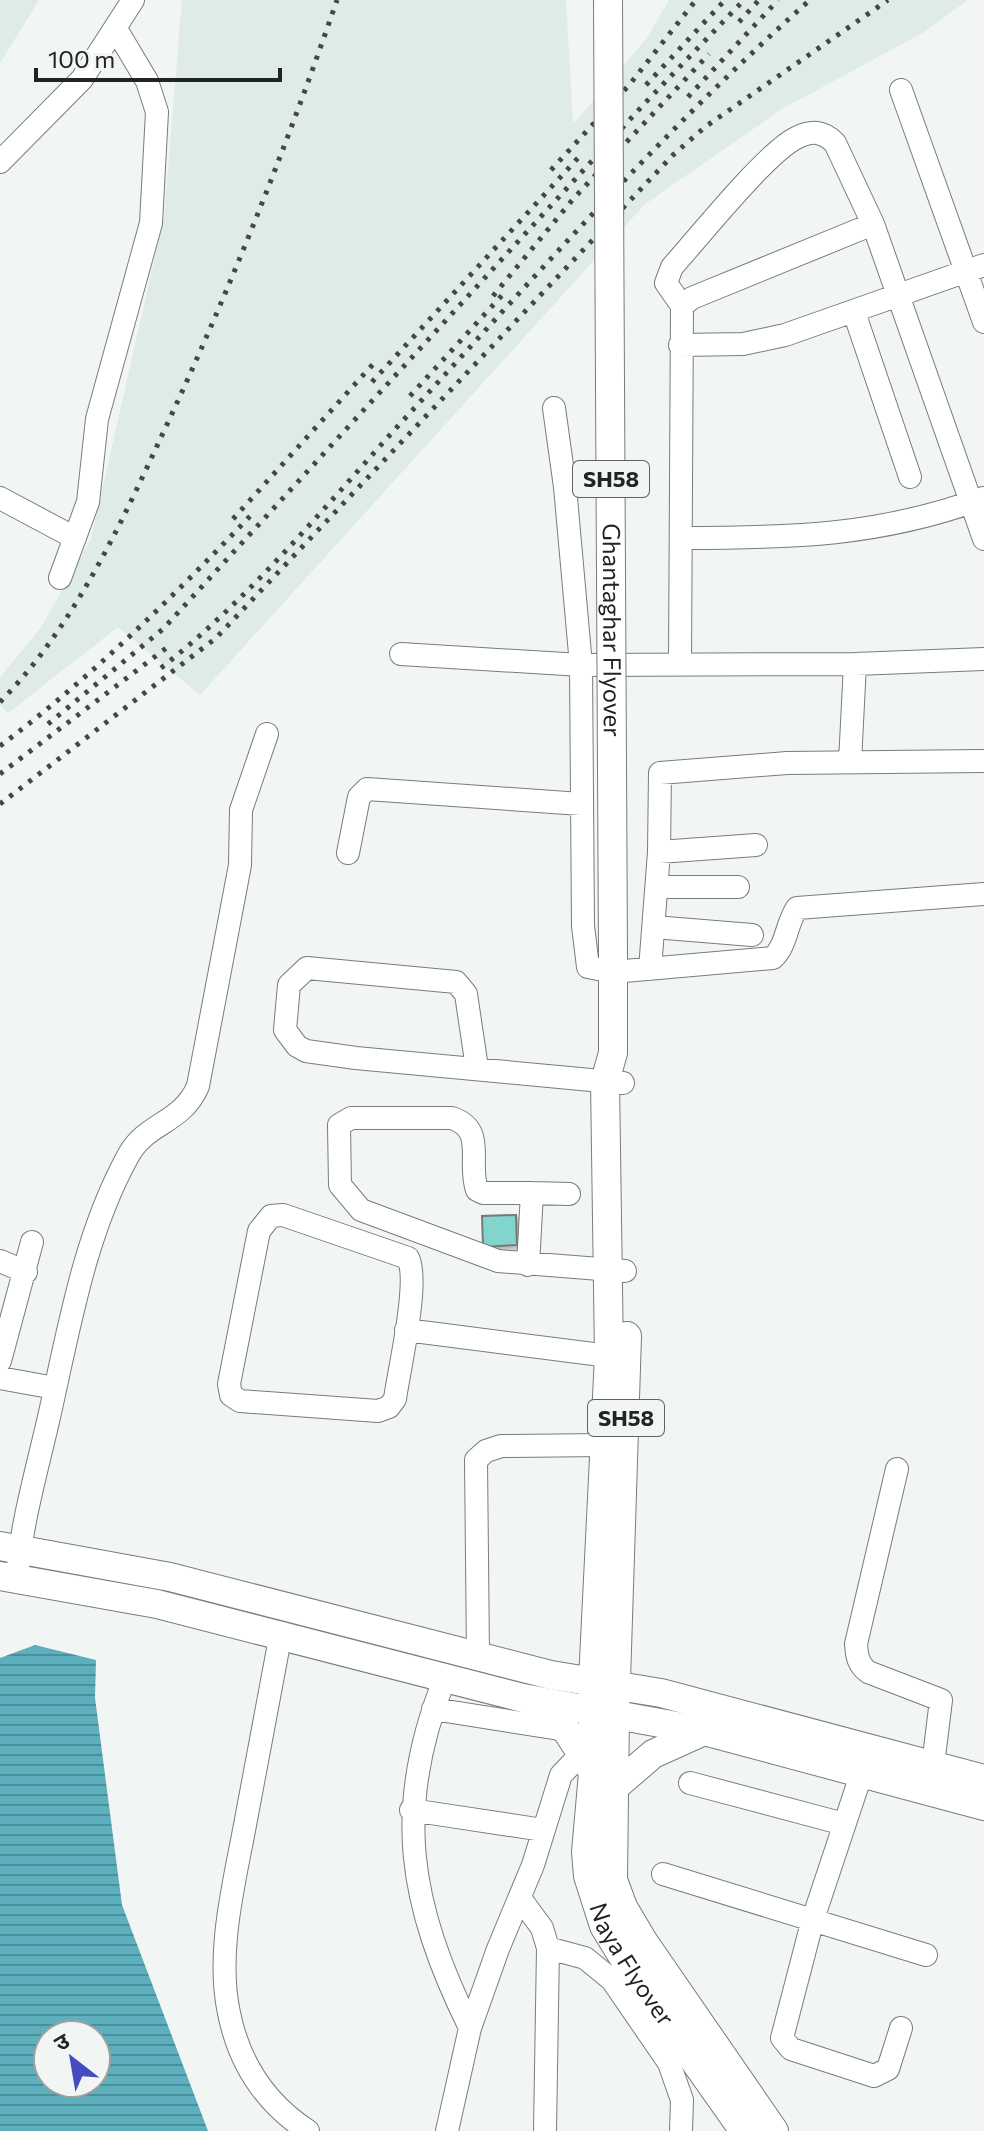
<svg xmlns="http://www.w3.org/2000/svg" width="984" height="2131" font-family="Commissioner,'Noto Sans Devanagari',sans-serif">
  <style>
    .built { fill: #dfebe5 }
    .water { fill: url(#water-rules); fill-rule: evenodd }
    .building { fill: #82d5cd; stroke: #757978; stroke-width: 2; filter: url(#shadow) }
    .lines { fill: none; stroke-linecap: round; stroke-linejoin: round }
    .minor-casing { stroke: #797c7a; stroke-width: 24 }
    .major-casing { stroke: #797c7a; stroke-width: 30 }
    .minor { stroke: #fff; stroke-width: 22 }
    .major { stroke: #fff; stroke-width: 28 }
    .rail { stroke: #444745; stroke-width: 5; stroke-dasharray: 4 8; stroke-linecap: butt }
    .major-bridge-casing { stroke: #797c7a; stroke-width: 30; stroke-linecap: butt }
    .major-bridge { stroke: #fff; stroke-width: 28 }
    .labels { text-anchor: middle; stroke-width: 7; stroke-linejoin: round; paint-order: stroke }
    .shield { fill: #f1f5f3; stroke: #606361; stroke-width: 2 }
    .shield-label { font-size: 22px; font-weight: bold; fill: #222423 }
    .street-label { font-size: 24px; fill: #222423; stroke: #f1f5f3 }
  </style>
  <defs>
    <pattern id="water-rules" width="6" height="5" patternUnits="userSpaceOnUse" patternTransform="scale(2)"><rect width="6" height="5" fill="#5dafbd"/><path d="M0 2.5h6" fill="none" stroke="#4c8e99"/></pattern>
    <filter id="shadow"><feDropShadow dx="5" dy="3" stdDeviation="2" flood-color="#0004"/></filter>
  </defs>
  <rect width="100%" height="100%" fill="#f1f5f3"/>
  <path class="built" d="M 0,0 L 39,0 L 0,63 Z
    M 182,0 L 566,0 L 573,124 L 647,38 L 669,0 L 968,0 L 924,32 L 782,109 L 645,204 L 200,695 L 118,627 L 8,713 L 0,705 L 0,677 L 40,629 L 91,539 L 164,217 Z"/>
  <path class="water" d="M 35,1645 L 96,1660 L 95,1698 L 122,1905 L 208,2131 L 0,2131 L 0,1658 ZM 48,2035 L 96,2035 L 96,2083 L 48,2083 Z"/>
  <path class="building" d="M 516,1215 L 517,1245 L 483,1247 L 482,1216 Z"/>
  <g class="lines">
    <defs>
      <path id="minor" d="M 901,90 L 984,322
        M 0,162 L 82,79 L 133,0
        M 682,306 L 666,283 L 672,267 C 698,238 766,153 796,138 C 812,130 823,131 835,143 L 873,224 L 984,539
        M 854,312 L 910,477
        M 680,345 L 743,344 L 785,335 L 984,265
        M 554,408 L 565,487 L 581,665 L 583,926 L 588,967 L 613,972 L 773,958 C 787,945 786,924 797,908 L 984,894
        M 0,498 L 75,538
        M 683,538 C 791,538 880,536 983,498
        M 60,578 L 88,502 L 97,419 L 151,223 L 157,112 L 147,81 L 116,29
        M 401,654 L 581,665 L 855,664 L 984,659
        M 680,663 L 682,306 L 692,298 L 873,224
        M 850,762 L 855,664
        M 659,852 L 756,845
        M 348,853 L 359,797 L 367,789 L 581,804
        M 657,887 L 738,887
        M 654,927 L 752,935
        M 650,969 L 659,852 L 660,773 L 787,763 L 984,761
        M 477,1068 L 466,994 L 456,982 L 307,968 L 289,985 L 285,1030 L 297,1046 L 306,1051 L 356,1058 L 623,1083
        M 532,1193 L 569,1194
        M 283,1215 L 408,1258 C 420,1281 399,1369 395,1399 L 389,1407 L 378,1411 L 240,1401 L 231,1395 L 229,1384 L 259,1231 L 271,1216 Z
        M 0,1261 L 26,1272
        M 528,1265 L 532,1193 L 483,1193 L 477,1190 C 467,1162 487,1130 452,1118 L 351,1118 L 339,1125 L 340,1185 L 361,1210 L 498,1261 L 625,1271
        M 406,1330 L 609,1356
        M 0,1361 L 32,1242
        M 0,1378 L 55,1388
        M 897,1469 L 856,1644 C 857,1657 858,1664 868,1672 L 941,1700 L 933,1765
        M 17,1578 C 21,1524 37,1470 49,1417 C 69,1329 84,1236 128,1156 C 146,1122 182,1124 198,1086 L 240,865 L 241,810 L 267,734
        M 281,1633 C 269,1697 257,1761 245,1825 C 234,1884 216,1953 229,2013 C 239,2063 265,2103 308,2131
        M 478,1656 L 476,1460 L 486,1451 L 501,1446 L 604,1445
        M 445,1678 C 392,1809 409,1904 470,2028
        M 433,1709 L 566,1730
        M 861,1775 L 813,1919 L 782,2038 L 791,2049 L 874,2076 L 888,2069 L 901,2028
        M 690,1783 L 844,1824
        M 411,1810 L 543,1830
        M 663,1874 L 926,1955
        M 520,1898 L 542,1928 L 548,1948 L 545,2131
        M 548,1948 L 585,1958 L 612,1980 L 669,2063 L 682,2100 L 681,2131
        M 447,2131 L 470,2028 L 498,1949 L 533,1865 L 561,1775 L 582,1753"/>
      <g id="major">
        <path id="s1" d="M 613,957 L 613,1053 L 605,1081 L 609,1356 L 593,1681 L 593,1773 L 586,1852 L 588,1876 L 604,1926 L 634,1975 L 744,2131"/>
        <path d="M 627,1336 L 615,1712 L 613,1880 L 623,1907 L 643,1941 L 774,2131"/>
        <path d="M 0,1546 L 170,1577 L 551,1675 L 661,1693 L 984,1779"/>
        <path d="M 0,1576 L 157,1604 L 523,1698 L 704,1731 L 984,1806"/>
        <path d="M 528,1700 L 567,1731 L 593,1772"/>
        <path d="M 617,1785 L 653,1754 L 704,1731"/>
      </g>
    </defs>
    <use href="#minor" class="minor-casing"/>
    <use href="#major" class="major-casing"/>
    <use href="#minor" class="minor"/>
    <use href="#major" class="major"/>
    <path class="rail" d="M 739,22 L 759,0
      M 646,85 L 725,0
      M 688,97 L 778,0
      M 551,170 L 630,84 L 696,0
      M 493,296 L 574,198 L 709,54
      M 372,382 L 578,158
      M 410,396 L 505,292
      M 233,519 L 375,362
      M 161,668 C 249,599 323,509 398,426 C 532,280 662,131 810,0
      M 0,702 C 73,628 120,526 163,433 C 229,292 286,148 337,0
      M 48,724 L 163,629 L 645,103 L 744,0
      M 0,746 C 93,676 174,596 254,512
      M 0,774 L 169,646
      M 0,804 L 216,638 L 673,155 L 705,127 L 888,0"/>
    <defs>
      <g id="major-bridge">
        <path id="s2" d="M 608,0 L 613,957"/>
      </g>
    </defs>
    <use href="#major-bridge" class="major-bridge-casing"/>
    <use href="#major-bridge" class="major-bridge"/>
  </g>
  <g class="labels">
    <g class="shield">
      <rect x="573" y="461" width="76" height="36" rx="6"/>
      <rect x="588" y="1400" width="76" height="36" rx="6"/>
    </g>
    <g class="shield-label">
      <text x="611" y="487">SH58</text>
      <text x="626" y="1426">SH58</text>
    </g>
    <g class="street-label">
      <text dy="8" stroke="none"><textPath href="#s2" startOffset="630">Ghantaghar Flyover</textPath></text>
      <text dy="8" stroke="none"><textPath href="#s1" startOffset="1020">Naya Flyover</textPath></text>
    </g>
  </g>
  <g transform="translate(72 2059) rotate(329)"><circle r="38" fill="#f1f5f3" stroke="#9ea1a0" stroke-width="2"/>
  <path d="M0-6L14 30L0 20L-14 30Z" fill="#454cc1"/>
  <text y="-12" font-size="22" font-weight="bold" text-anchor="middle" fill="#222423">उ</text>
  </g>
  <path d="M36 68v12h244v-12" fill="none" stroke="#222423" stroke-width="4"/>
  <text x="48" y="68" font-size="24" fill="#222423" stroke="#f1f5f3" stroke-width="6" paint-order="stroke">100 m</text>
</svg>
